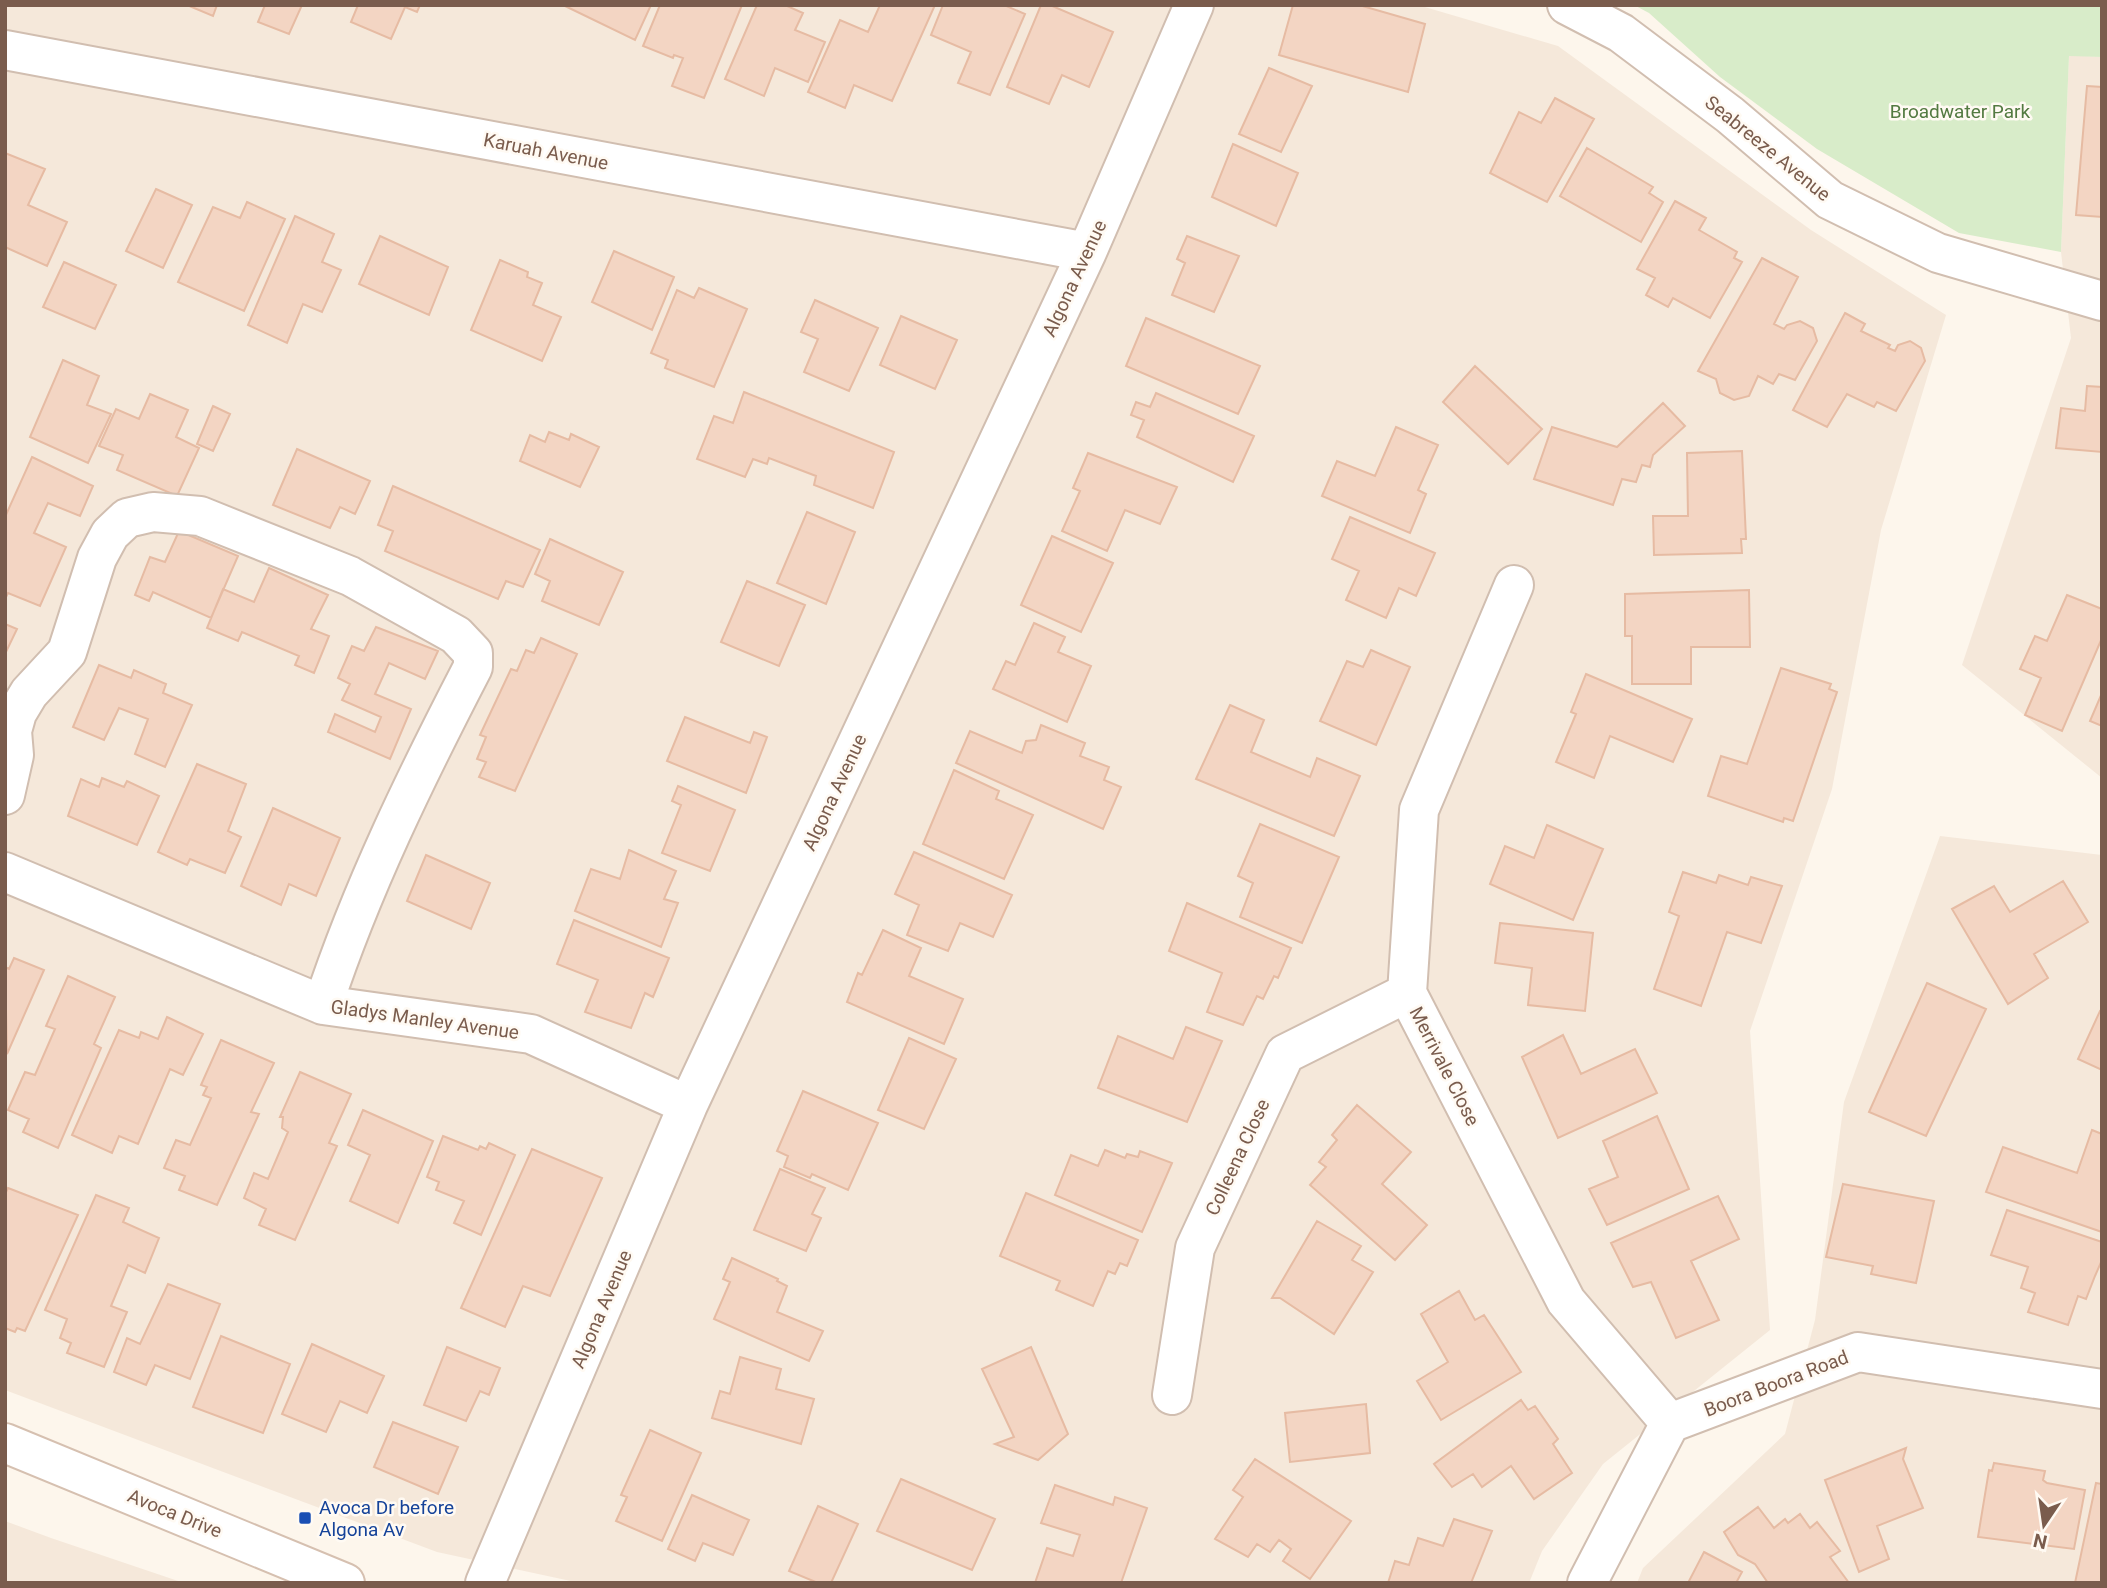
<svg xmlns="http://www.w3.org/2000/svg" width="2107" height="1588" font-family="Roboto,sans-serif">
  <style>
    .residential { fill: #f5e8da }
    .green { fill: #d8ecc9 }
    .building { fill: #f3d5c3; stroke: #e6bba3; stroke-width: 2 }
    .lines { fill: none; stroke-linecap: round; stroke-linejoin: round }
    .street-casing { stroke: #d1beb0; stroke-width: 42 }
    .secondary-casing { stroke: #d6c0b0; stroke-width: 42 }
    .street { stroke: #fff; stroke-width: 38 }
    .secondary { stroke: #fff; stroke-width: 38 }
    .transit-dot { fill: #1a4fb4; stroke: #fffaf3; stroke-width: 2.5 }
    .labels { text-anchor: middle; stroke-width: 5; stroke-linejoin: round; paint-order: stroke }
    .park-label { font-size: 19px; fill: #537a41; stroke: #fffaf3 }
    .street-label { font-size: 19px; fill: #7a5c4d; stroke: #fffaf3 }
    .transit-label { font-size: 19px; fill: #164399; stroke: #fffaf3; text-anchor: start }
  </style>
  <rect width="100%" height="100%" fill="#fdf6ec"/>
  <path class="residential" d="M 5,5 L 1418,5 L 1558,46 L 1811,230 L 1946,315 L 1881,530 L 1832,789 L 1750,1031 L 1770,1330 L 1603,1464 L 1542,1551 L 1529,1583 L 580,1583 L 437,1552 L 5,1390 Z
    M 2069,55 L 2102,57 L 2102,778 L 1962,665 L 2071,338 L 2061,252 Z
    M 1940,836 L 2102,855 L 2102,1583 L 1637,1583 L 1643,1568 L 1785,1434 L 1815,1320 L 1844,1102 Z
    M 5,1521 L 51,1538 L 184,1583 L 5,1583 Z"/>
  <path class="green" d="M 1634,5 L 2102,5 L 2102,57 L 2069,56 L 2061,252 L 1959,233 L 1817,149 L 1720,77 L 1649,13 Z"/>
  <path class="building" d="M 187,5 L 217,5 L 213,16 Z
    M 265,5 L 302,5 L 289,34 L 258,22 Z
    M 358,5 L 420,5 L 417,12 L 405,7 L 391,39 L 351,22 Z
    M 563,5 L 651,5 L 635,40 Z
    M 660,5 L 742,5 L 704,98 L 672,86 L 683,58 L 674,55 L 673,58 L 643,46 Z
    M 757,5 L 785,5 L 803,13 L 795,30 L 825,42 L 808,82 L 775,68 L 764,96 L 725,79 Z
    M 880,5 L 935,5 L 892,101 L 854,85 L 845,108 L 808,92 L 840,20 L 868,32 Z
    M 943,5 L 1004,5 L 1025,14 L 990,95 L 958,83 L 971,52 L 931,35 Z
    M 1041,5 L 1050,5 L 1113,32 L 1089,87 L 1062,75 L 1049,104 L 1007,87 Z
    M 1293,5 L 1359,5 L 1425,24 L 1408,92 L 1279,55 Z
    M 1269,68 L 1312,86 L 1281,152 L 1239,134 Z
    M 2087,86 L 2102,87 L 2102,217 L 2076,215 Z
    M 1555,98 L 1594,119 L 1547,202 L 1490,173 L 1519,112 L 1541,123 Z
    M 1233,144 L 1298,173 L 1276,226 L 1212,197 Z
    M 1587,148 L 1653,187 L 1649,193 L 1663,202 L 1641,242 L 1560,196 Z
    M 5,153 L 45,169 L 28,205 L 67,222 L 47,266 L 5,247 Z
    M 156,189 L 192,205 L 163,268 L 126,251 Z
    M 1675,201 L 1706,218 L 1699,230 L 1737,252 L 1734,258 L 1742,262 L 1710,318 L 1673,298 L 1668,307 L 1646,295 L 1655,278 L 1637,269 Z
    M 247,202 L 285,219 L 244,311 L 178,282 L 213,207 L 240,218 Z
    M 295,216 L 334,234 L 322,262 L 341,270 L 322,312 L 303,304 L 287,343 L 248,325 Z
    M 380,236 L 448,267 L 429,315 L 359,284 Z
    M 1187,236 L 1239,256 L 1214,312 L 1172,295 L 1185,263 L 1177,259 Z
    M 614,251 L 674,277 L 652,330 L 592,302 Z
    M 1762,258 L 1798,277 L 1774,324 L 1784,329 L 1787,325 L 1800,321 L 1813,328 L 1817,341 L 1795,380 L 1779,374 L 1773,384 L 1758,376 L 1749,396 L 1734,400 L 1720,393 L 1716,379 L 1698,371 Z
    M 500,260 L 528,272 L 527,277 L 542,283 L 533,305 L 561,317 L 542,361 L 471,330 Z
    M 64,262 L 116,285 L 95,329 L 43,307 Z
    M 699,288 L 747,309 L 714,387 L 665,368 L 668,360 L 651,353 L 677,290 L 694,298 Z
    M 815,300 L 878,328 L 849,391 L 804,372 L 818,339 L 801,332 Z
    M 1845,313 L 1865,324 L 1861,331 L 1890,345 L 1888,348 L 1895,351 L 1898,345 L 1910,341 L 1921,348 L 1925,361 L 1896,411 L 1877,402 L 1874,407 L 1847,394 L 1827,427 L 1793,410 Z
    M 901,316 L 957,340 L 935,389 L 880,365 Z
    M 1146,318 L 1260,366 L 1238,414 L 1126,366 Z
    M 63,360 L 99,376 L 87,405 L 111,414 L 88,463 L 30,437 Z
    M 1475,366 L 1542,429 L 1508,464 L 1443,402 Z
    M 2087,386 L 2102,387 L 2102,452 L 2056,448 L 2061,408 L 2085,411 Z
    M 744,392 L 894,452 L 873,508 L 814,485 L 816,476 L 769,458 L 767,464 L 753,459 L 745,477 L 697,459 L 714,416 L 733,423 Z
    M 1156,393 L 1254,436 L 1233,482 L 1137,437 L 1144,420 L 1131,415 L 1136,402 L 1150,407 Z
    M 150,394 L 188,410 L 176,437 L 199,448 L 177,496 L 117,470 L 123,455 L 99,446 L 116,409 L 139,419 Z
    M 1663,403 L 1685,426 L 1653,455 L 1650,467 L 1642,465 L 1636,482 L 1622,479 L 1613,505 L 1534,479 L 1552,427 L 1617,447 Z
    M 213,406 L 230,414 L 213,451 L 197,444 Z
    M 1396,427 L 1438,445 L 1418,490 L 1426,494 L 1410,533 L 1322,496 L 1337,461 L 1375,476 Z
    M 549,432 L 569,440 L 571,434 L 599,447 L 580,487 L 520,461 L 530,435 L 545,442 Z
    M 297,449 L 370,481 L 355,514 L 340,507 L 330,528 L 273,505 Z
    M 1742,451 L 1746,539 L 1741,539 L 1742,553 L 1654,555 L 1653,516 L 1688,516 L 1687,453 Z
    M 1088,453 L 1177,487 L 1160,524 L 1125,510 L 1107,551 L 1062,531 L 1080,491 L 1073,488 Z
    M 32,457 L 93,486 L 80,516 L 48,503 L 34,533 L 66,547 L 40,606 L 8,593 L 5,599 L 5,517 Z
    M 393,486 L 540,550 L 523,587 L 506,581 L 498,599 L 385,551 L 393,531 L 378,525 Z
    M 807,512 L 855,532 L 826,604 L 777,583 Z
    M 1350,517 L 1435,553 L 1416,596 L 1399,588 L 1386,618 L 1346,600 L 1359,571 L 1332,559 Z
    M 179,531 L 238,556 L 211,618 L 153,592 L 149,601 L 135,595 L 150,557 L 165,562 Z
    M 1052,536 L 1113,563 L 1081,632 L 1021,605 Z
    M 550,539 L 623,572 L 599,625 L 542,601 L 550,581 L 535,574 Z
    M 269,568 L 328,595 L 311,629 L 329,636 L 314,673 L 295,665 L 299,656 L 242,632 L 238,641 L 207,628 L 223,589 L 254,602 Z
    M 747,581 L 805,605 L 779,666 L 721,642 Z
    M 1749,590 L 1750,647 L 1691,647 L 1691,684 L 1632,684 L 1632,636 L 1625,636 L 1625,594 Z
    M 2067,595 L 2102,609 L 2102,638 L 2062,731 L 2025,715 L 2041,678 L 2020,669 L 2035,636 L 2047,641 Z
    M 1034,623 L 1065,637 L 1058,652 L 1091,666 L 1067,722 L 993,689 L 1006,661 L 1015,665 Z
    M 5,624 L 17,629 L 5,654 Z
    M 376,627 L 438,651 L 425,679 L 389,663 L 375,694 L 411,709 L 390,759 L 328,732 L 335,714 L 375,732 L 381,717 L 342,700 L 350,684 L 338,678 L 352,646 L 364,651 Z
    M 541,638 L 577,654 L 515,791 L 479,777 L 486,762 L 477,759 L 486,737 L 480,735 L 511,669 L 517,671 L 526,650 L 534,653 Z
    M 1371,650 L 1410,667 L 1376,745 L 1320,721 L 1347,661 L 1363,667 Z
    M 99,665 L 131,678 L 134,670 L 166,684 L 163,693 L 192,705 L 165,767 L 135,754 L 148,719 L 119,708 L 104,740 L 73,727 Z
    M 1781,668 L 1831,684 L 1829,689 L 1837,692 L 1793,821 L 1784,818 L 1783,822 L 1708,796 L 1721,756 L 1747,764 Z
    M 1586,674 L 1692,719 L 1673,762 L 1610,736 L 1594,778 L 1556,762 L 1576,714 L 1571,712 Z
    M 2102,693 L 2102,726 L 2090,721 Z
    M 1230,705 L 1264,720 L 1251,752 L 1310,777 L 1317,758 L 1360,776 L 1334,836 L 1196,779 Z
    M 685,717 L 750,743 L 754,732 L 767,737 L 746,793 L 667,761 Z
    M 1041,725 L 1085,743 L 1080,756 L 1109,767 L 1104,780 L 1121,787 L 1103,829 L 956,763 L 970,731 L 1022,753 L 1026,741 L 1036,740 Z
    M 197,764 L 246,784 L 228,831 L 241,837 L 225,873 L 190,859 L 187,865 L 158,852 Z
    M 954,770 L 999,791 L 996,799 L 1033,815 L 1004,879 L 923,844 Z
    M 102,778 L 124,787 L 127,781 L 159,796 L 137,845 L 68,816 L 81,779 L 99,787 Z
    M 678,786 L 735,810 L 710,871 L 662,853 L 681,805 L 672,801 Z
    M 273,808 L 340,838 L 316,896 L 289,884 L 281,905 L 241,886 Z
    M 1260,824 L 1339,857 L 1302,943 L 1240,917 L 1253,883 L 1238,876 Z
    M 1547,825 L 1603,849 L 1573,920 L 1490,884 L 1505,846 L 1534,858 Z
    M 629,850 L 676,871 L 664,899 L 678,903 L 661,947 L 575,911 L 591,869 L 620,879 Z
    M 914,852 L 1012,895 L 993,937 L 960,923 L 948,951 L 907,935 L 919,905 L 895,894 Z
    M 426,855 L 490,883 L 471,929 L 407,901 Z
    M 1683,872 L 1716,883 L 1719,875 L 1748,885 L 1751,877 L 1782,886 L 1761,943 L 1727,932 L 1701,1006 L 1654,989 L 1679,916 L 1669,912 Z
    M 2063,881 L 2088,922 L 2034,954 L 2048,978 L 2008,1004 L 1952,909 L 1994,886 L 2010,912 Z
    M 1187,903 L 1291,948 L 1278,978 L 1274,976 L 1263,999 L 1257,996 L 1243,1025 L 1207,1012 L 1222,973 L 1169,951 Z
    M 574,920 L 669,958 L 653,997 L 645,993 L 631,1028 L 585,1012 L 598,980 L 557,964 Z
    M 1500,923 L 1593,933 L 1585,1011 L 1528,1005 L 1532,968 L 1495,963 Z
    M 883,930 L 921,948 L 909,976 L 963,999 L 944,1044 L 847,1002 L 858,973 L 862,975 Z
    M 14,958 L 44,970 L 7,1054 L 5,967 L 9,969 Z
    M 68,976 L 115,997 L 94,1044 L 101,1048 L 58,1148 L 23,1132 L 29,1119 L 8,1110 L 25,1072 L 35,1075 L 55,1029 L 46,1026 Z
    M 1927,983 L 1986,1009 L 1926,1136 L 1869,1112 Z
    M 2100,1011 L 2102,1012 L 2102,1070 L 2078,1059 Z
    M 167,1017 L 203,1034 L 183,1075 L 170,1069 L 138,1144 L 119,1136 L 112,1153 L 72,1135 L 119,1030 L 139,1038 L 141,1032 L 158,1039 Z
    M 1186,1027 L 1222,1041 L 1187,1122 L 1098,1088 L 1118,1036 L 1173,1059 Z
    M 1563,1035 L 1581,1074 L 1635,1049 L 1657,1093 L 1558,1138 L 1522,1057 Z
    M 909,1038 L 956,1059 L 924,1129 L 878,1110 Z
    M 221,1040 L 274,1063 L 251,1112 L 259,1114 L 217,1205 L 179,1190 L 185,1176 L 164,1168 L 176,1140 L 190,1145 L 211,1098 L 203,1095 L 207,1087 L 201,1085 Z
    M 300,1072 L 351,1094 L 329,1143 L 337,1146 L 295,1240 L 259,1225 L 266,1209 L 244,1198 L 254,1173 L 268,1179 L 288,1132 L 282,1128 L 283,1117 L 280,1117 Z
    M 803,1091 L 878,1123 L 848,1190 L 812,1174 L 810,1178 L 784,1167 L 788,1156 L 777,1151 Z
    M 1357,1105 L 1411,1152 L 1382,1184 L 1427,1225 L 1395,1260 L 1310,1185 L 1326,1167 L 1319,1162 L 1337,1140 L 1332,1135 Z
    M 363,1110 L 433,1141 L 398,1223 L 350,1201 L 370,1155 L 348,1145 Z
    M 1657,1116 L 1689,1189 L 1607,1225 L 1589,1189 L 1618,1177 L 1603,1141 Z
    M 2092,1130 L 2102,1134 L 2102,1232 L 1986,1192 L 2003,1147 L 2077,1173 Z
    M 443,1136 L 478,1150 L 480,1146 L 486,1149 L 489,1143 L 515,1155 L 481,1235 L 454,1223 L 464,1201 L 436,1190 L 439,1182 L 427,1177 Z
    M 532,1149 L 602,1178 L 550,1296 L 523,1286 L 505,1327 L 461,1308 Z
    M 1105,1150 L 1125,1158 L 1127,1154 L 1138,1157 L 1140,1151 L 1172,1163 L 1142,1232 L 1055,1195 L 1071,1155 L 1098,1166 Z
    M 780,1169 L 825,1188 L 812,1214 L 821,1218 L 806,1251 L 754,1230 Z
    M 1843,1184 L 1934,1201 L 1916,1283 L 1871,1274 L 1873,1266 L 1826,1257 Z
    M 8,1188 L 78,1215 L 25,1331 L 17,1328 L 15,1332 L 5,1328 L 5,1194 Z
    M 1026,1193 L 1138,1240 L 1127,1266 L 1120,1263 L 1115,1274 L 1108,1271 L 1093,1306 L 1056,1290 L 1060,1281 L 1000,1256 Z
    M 96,1195 L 129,1208 L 123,1222 L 159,1238 L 145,1273 L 128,1265 L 111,1306 L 127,1312 L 104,1367 L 67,1353 L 71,1343 L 60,1338 L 67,1319 L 45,1310 Z
    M 1718,1196 L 1739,1239 L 1691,1261 L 1719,1320 L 1676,1338 L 1651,1282 L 1633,1287 L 1611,1243 Z
    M 2007,1210 L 2102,1242 L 2102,1260 L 2095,1276 L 2086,1299 L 2078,1296 L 2068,1325 L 2028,1312 L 2035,1293 L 2021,1288 L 2028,1267 L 1991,1255 Z
    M 1317,1221 L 1361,1246 L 1352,1260 L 1373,1272 L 1334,1334 L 1280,1298 L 1272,1298 Z
    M 732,1258 L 778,1279 L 777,1281 L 787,1286 L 777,1312 L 823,1331 L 809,1361 L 714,1319 L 730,1282 L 723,1279 Z
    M 168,1284 L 220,1304 L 190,1379 L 155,1365 L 146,1385 L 114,1372 L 127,1338 L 140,1344 Z
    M 1459,1291 L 1475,1320 L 1484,1315 L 1521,1372 L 1441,1420 L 1417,1381 L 1448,1362 L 1421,1314 Z
    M 221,1336 L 290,1364 L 263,1433 L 193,1407 Z
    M 312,1344 L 384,1376 L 367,1413 L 340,1401 L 326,1432 L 282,1414 Z
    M 447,1347 L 500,1368 L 489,1395 L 480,1391 L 466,1421 L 424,1405 Z
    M 1031,1347 L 1068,1434 L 1038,1460 L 995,1444 L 1014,1437 L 982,1369 Z
    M 740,1357 L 781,1369 L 776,1389 L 814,1399 L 801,1444 L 712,1418 L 720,1391 L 730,1394 Z
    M 1521,1400 L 1528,1410 L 1535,1406 L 1558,1439 L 1553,1444 L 1572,1473 L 1534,1499 L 1511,1466 L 1482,1487 L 1473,1474 L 1452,1487 L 1434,1464 Z
    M 1366,1404 L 1370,1453 L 1290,1462 L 1285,1413 Z
    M 393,1422 L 458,1447 L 438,1494 L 374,1467 Z
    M 650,1430 L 701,1453 L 662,1541 L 616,1521 L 627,1497 L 621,1495 Z
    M 1906,1448 L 1903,1459 L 1923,1508 L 1877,1526 L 1889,1559 L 1859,1572 L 1825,1480 Z
    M 1255,1459 L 1351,1521 L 1310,1579 L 1283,1561 L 1291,1549 L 1279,1540 L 1270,1552 L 1257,1544 L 1248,1557 L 1215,1539 L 1243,1497 L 1233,1490 Z
    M 1994,1463 L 2045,1471 L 2043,1480 L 2047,1483 L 2085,1490 L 2074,1549 L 1978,1537 L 1989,1470 L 1992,1471 Z
    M 901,1479 L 995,1519 L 972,1570 L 877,1531 Z
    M 2096,1483 L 2102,1484 L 2102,1583 L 2075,1583 Z
    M 1055,1485 L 1113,1505 L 1115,1497 L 1147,1508 L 1121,1583 L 1035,1583 L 1047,1548 L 1073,1556 L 1080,1535 L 1041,1523 Z
    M 692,1495 L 749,1520 L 733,1555 L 703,1543 L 695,1561 L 668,1549 Z
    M 818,1506 L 858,1524 L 831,1583 L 818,1583 L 789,1571 Z
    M 1758,1507 L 1774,1528 L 1785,1519 L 1788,1523 L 1800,1514 L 1810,1528 L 1817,1522 L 1840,1551 L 1830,1557 L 1849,1583 L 1768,1583 L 1755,1564 L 1738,1555 L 1724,1532 Z
    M 1454,1519 L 1492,1531 L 1471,1583 L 1388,1583 L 1395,1561 L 1409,1565 L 1418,1538 L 1443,1546 Z
    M 1704,1552 L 1742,1572 L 1736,1583 L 1688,1583 Z"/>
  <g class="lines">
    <defs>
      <path id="street" d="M 1567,5 L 1621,33 L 1730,115 L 1830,200 L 1938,253 L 2102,301
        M 5,50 L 1087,252
        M 1514,585 L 1419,810 L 1407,993 L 1566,1301 L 1670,1423
        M 5,795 L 14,755 L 12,731 L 17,713 L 29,693 L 67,652 L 97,558 L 110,534 L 127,518 L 153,512 L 200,516 L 350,576 L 456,635 L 473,653 L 473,667 C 416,777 362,887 323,1005
        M 5,872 L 323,1005 L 531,1034 L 688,1105
        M 1172,1395 L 1195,1248 L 1285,1054 L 1407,993
        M 485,1583 L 688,1105 L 1087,252 L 1194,5
        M 1587,1583 L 1670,1423 L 1858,1352 L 2102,1389"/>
      <path id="secondary" d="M 5,1443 L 345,1583"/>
    </defs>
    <use href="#street" class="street-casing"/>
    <use href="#secondary" class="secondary-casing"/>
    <use href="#street" class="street"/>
    <use href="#secondary" class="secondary"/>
  </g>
  <rect class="transit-dot" x="298" y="1511" width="14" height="14" rx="3.5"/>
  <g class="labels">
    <g class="park-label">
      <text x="1960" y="118">Broadwater Park</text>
    </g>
    <g class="street-label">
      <text transform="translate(1768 148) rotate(39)" y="7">Seabreeze Avenue</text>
      <text transform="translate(546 151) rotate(11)" y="7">Karuah Avenue</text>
      <text transform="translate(1074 278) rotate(-65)" y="7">Algona Avenue</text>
      <text transform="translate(834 792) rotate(-65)" y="7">Algona Avenue</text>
      <text transform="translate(425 1019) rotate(8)" y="7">Gladys Manley Avenue</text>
      <text transform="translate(1445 1066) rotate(63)" y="7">Merrivale Close</text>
      <text transform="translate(1237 1157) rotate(-65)" y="7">Colleena Close</text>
      <text transform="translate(601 1309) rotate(-67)" y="7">Algona Avenue</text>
      <text transform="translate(1776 1383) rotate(-21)" y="7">Boora Boora Road</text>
      <text transform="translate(175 1513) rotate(22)" y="7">Avoca Drive</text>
    </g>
    <g class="transit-label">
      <text x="319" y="1514">Avoca Dr before<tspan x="319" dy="22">Algona Av</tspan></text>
    </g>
  </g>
  <rect width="2107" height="1588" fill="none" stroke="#7a5c4d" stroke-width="14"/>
  <g transform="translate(2044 1525) rotate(193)" stroke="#fffaf3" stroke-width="5" paint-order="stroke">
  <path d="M0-5L12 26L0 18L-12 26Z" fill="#7a5c4d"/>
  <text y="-10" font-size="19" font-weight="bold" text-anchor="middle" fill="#7a5c4d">N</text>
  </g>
</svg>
